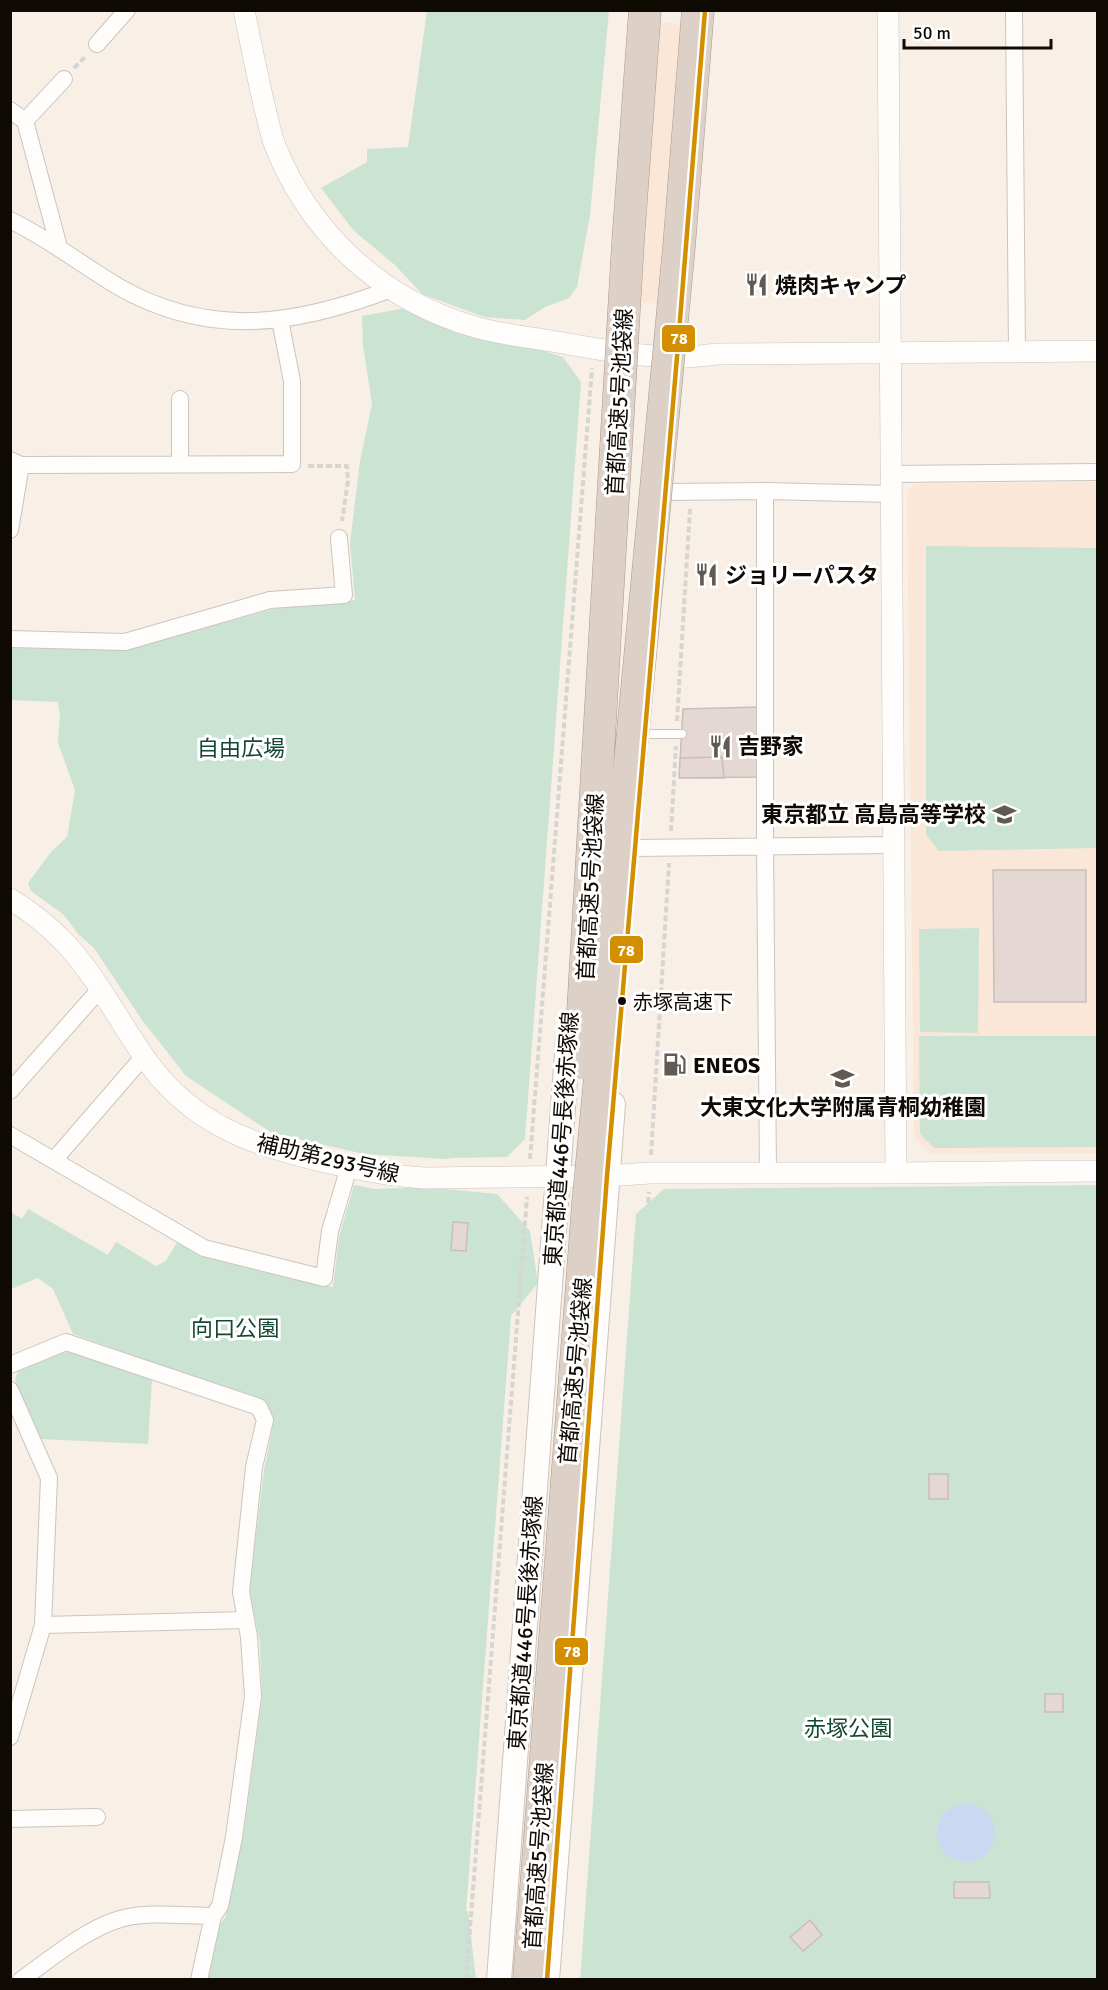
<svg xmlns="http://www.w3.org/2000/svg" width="1108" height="1990" font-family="Signika,'Noto Sans JP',sans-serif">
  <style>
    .built { fill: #fae7d8 }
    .green { fill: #cbe3d3 }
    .water { fill: #cad8f2 }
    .building { fill: #e5d7d3; stroke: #c8bfbb; stroke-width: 1.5 }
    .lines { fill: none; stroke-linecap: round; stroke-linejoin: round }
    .service-casing { stroke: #cbc4bd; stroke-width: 10 }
    .minor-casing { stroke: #cbc4bd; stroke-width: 18 }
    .tertiary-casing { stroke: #cbc4bd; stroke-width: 22 }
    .secondary-casing { stroke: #cbc4bd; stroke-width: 26 }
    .path { stroke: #d7d4d2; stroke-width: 4; stroke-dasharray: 6 3; stroke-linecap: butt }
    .service { stroke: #fefdfb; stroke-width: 8 }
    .minor { stroke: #fefdfb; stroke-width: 16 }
    .tertiary { stroke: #fefdfb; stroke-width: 21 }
    .secondary { stroke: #fefdfb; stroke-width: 24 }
    .motorway-bridge-casing { stroke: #aa9a8d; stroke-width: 33; stroke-linecap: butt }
    .motorway-bridge { stroke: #ddd0c6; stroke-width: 32 }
    .bus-1-casing { stroke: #fff; stroke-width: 9 }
    .bus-1 { stroke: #d48f01; stroke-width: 4.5 }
    .bus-dot { fill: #100a05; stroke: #fff; stroke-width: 2 }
    .labels { text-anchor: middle; stroke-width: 6; stroke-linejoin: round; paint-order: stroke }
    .bus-label { font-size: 20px; fill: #100a05; stroke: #fff; text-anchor: start }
    .poi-label { font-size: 22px; font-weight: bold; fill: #100a05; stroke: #fff; text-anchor: start }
    .street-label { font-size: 22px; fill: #100a05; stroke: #fff }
    .park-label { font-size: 22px; fill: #154834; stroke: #fff }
    .line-badge { stroke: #fff; stroke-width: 2 }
    .badge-label { font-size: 16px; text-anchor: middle; font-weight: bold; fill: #fff }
  </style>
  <rect width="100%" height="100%" fill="#f8efe7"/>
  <path class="built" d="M 653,22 L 682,24 L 663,304 L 634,302 Z
    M 1097,482 L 1097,1153 L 931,1154 L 914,1137 L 907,491 L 915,484 Z"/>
  <path class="green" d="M 427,11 L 609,11 L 590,215 L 577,287 L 569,298 L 545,307 L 525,320 L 484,317 L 422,294 L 395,265 L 354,231 L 321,188 L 367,162 L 367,149 L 408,147 Z
    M 406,308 L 563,357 L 581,382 L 525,1139 L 507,1157 L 452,1158 L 446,1159 L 364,1154 L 272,1133 L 186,1076 L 142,1020 L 94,948 L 78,934 L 64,915 L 31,891 L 28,883 L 51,852 L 67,837 L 75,790 L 58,743 L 60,716 L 58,702 L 11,700 L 11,648 L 123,650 L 284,606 L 355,600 L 350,543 L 360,461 L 372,404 L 363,345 L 362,316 Z
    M 926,546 L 1097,548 L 1097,848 L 939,851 L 926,835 Z
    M 979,928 L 978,1033 L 920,1032 L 919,929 Z
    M 919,1036 L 1097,1036 L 1097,1147 L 934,1148 L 920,1134 Z
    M 354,1185 L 375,1189 L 425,1187 L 497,1194 L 530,1231 L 538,1283 L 511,1316 L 466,1911 L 468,1911 L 476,1979 L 205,1979 L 217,1927 L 225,1918 L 244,1831 L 262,1697 L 260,1642 L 249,1593 L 264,1470 L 274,1421 L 264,1402 L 73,1334 L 53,1289 L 38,1278 L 11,1289 L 11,1212 L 22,1219 L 28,1209 L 108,1255 L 116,1242 L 156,1266 L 166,1261 L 177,1242 L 200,1256 L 291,1279 L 333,1287 L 339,1237 Z
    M 1097,1185 L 1097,1979 L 580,1980 L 636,1214 L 664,1189 Z
    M 66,1352 L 74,1353 L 152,1379 L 148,1444 L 41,1439 L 15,1380 L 18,1371 L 59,1354 Z"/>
  <path class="water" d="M937 1833a29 29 0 1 1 58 0a29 29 0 1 1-58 0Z"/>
  <path class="building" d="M 758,707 L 759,777 L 679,778 L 683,709 Z
    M 722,757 L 724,778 L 679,778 L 680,758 Z
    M 993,870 L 1086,870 L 1086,1002 L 994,1002 Z
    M 453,1222 L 468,1223 L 466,1251 L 451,1250 Z
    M 929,1474 L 948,1474 L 948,1499 L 929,1499 Z
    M 1045,1694 L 1063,1694 L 1063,1712 L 1045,1712 Z
    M 954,1882 L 989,1882 L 990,1898 L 954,1898 Z
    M 810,1920 L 822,1935 L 803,1951 L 790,1937 Z"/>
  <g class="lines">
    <defs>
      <path id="service" d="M 645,734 L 682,734"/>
      <path id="minor" d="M 1014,10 L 1017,352
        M 97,44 L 127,10
        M 10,110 L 25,121 L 59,247
        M 25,121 L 64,79
        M 10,220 C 49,239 82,265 119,287 C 210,339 297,325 391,289
        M 180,399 L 180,464
        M 10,460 L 21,465 L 292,464 L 292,381 L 280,320
        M 892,474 L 1098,472
        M 765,491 L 765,847 L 768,1173
        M 666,492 L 765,491 L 892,494
        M 10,530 L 21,465
        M 10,639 L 125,642 L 270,600 L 344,595 L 339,538
        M 635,848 L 893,845
        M 10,1091 L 100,989
        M 10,1135 L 204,1248 L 324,1278 L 330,1231 L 349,1167
        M 54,1160 L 144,1056
        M 10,1365 L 66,1342 L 259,1407 L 265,1420 L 254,1467 L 241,1592 L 249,1637 L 253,1696 L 234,1837 L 220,1906 L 213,1916 L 199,1980
        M 10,1390 L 49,1478 L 43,1625 L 10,1737
        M 43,1625 L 246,1620
        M 10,1819 L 97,1817
        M 21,1980 C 50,1959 86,1929 120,1919 C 147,1911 185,1916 213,1916"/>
      <path id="tertiary" d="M 244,10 C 251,45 258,79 266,113 C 269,124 271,137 276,148 C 312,236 384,301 475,327 C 500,334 526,337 551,341 C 593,348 635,357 678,357 C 691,358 705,355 718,354 L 1098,351
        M 888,10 L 896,1173
        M 10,899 C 30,911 51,928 67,945 C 100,981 121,1026 150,1065 C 194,1124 252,1145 321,1161 C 355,1169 389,1176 425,1178 L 607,1176 L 650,1173 L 896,1173 L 1098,1171"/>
      <path id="secondary" d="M 499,1980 L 568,1039
        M 547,1980 L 613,1104"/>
    </defs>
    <use href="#service" class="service-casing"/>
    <use href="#minor" class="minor-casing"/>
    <use href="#tertiary" class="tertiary-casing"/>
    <use href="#secondary" class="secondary-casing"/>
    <path class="path" d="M 74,68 L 86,56
      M 308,466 L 347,466 L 348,481 L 342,521
      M 677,721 L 690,509
      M 671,831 L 676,746
      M 651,1155 L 669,863
      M 530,1159 L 592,368
      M 648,1203 L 649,1192
      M 466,1980 L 527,1197"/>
    <use href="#service" class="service"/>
    <use href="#minor" class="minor"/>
    <use href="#tertiary" class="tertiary"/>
    <use href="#secondary" class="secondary"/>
    <defs>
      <path id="motorway-bridge" d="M 580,1063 L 628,242 L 645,10
        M 529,1980 L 588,1204 L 679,247 L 698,10"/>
    </defs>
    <use href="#motorway-bridge" class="motorway-bridge-casing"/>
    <use href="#motorway-bridge" class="motorway-bridge"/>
    <defs>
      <path id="bus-1" d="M 547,1980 L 607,1176 L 677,357 L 705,10"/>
    </defs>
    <use href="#bus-1" class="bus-1-casing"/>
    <use href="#bus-1" class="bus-1"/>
  </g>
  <defs>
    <symbol id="restaurant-bare" viewBox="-9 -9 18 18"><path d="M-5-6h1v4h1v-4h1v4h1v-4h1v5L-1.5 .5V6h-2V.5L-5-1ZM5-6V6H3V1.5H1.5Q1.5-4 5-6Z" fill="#615a54" stroke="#fff" stroke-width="2.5" paint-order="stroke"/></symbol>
    <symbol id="school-bare" viewBox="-9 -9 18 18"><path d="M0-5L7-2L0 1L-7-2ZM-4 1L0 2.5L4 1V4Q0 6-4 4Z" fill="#615a54" stroke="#fff" stroke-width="2.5" paint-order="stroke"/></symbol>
    <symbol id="fuel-bare" viewBox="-9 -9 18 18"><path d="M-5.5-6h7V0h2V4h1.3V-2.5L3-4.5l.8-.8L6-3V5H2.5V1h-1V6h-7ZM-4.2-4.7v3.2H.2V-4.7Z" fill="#615a54" stroke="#fff" stroke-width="2.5" paint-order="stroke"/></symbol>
  </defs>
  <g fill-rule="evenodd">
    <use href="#restaurant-bare" x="740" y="268" width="33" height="33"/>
    <use href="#restaurant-bare" x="690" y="558" width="33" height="33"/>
    <use href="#restaurant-bare" x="704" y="730" width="33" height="33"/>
    <use href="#school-bare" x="988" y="798" width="33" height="33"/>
    <use href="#fuel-bare" x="658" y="1048" width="33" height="33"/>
    <use href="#school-bare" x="826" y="1062" width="33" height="33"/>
  </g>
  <circle class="bus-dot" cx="622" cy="1001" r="5"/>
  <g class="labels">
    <g class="bus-label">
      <text x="633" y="1009">赤塚高速下</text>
    </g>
    <g class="poi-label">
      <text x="775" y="293">焼肉キャンプ</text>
      <text x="725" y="583">ジョリーパスタ</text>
      <text x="738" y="754">吉野家</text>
      <text x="986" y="822" text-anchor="end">東京都立 高島高等学校</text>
      <text x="693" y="1073">ENEOS</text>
      <text x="843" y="1115" text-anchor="middle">大東文化大学附属青桐幼稚園</text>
    </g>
    <g class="street-label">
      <text transform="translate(619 402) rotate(-87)" y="8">首都高速5号池袋線</text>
      <text transform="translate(590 887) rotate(-87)" y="8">首都高速5号池袋線</text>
      <text transform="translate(561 1139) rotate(-86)" y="8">東京都道446号長後赤塚線</text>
      <text transform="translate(328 1158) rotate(13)" y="8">補助第293号線</text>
      <text transform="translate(575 1371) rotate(-85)" y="8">首都高速5号池袋線</text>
      <text transform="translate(525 1623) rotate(-86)" y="8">東京都道446号長後赤塚線</text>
      <text transform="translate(538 1856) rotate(-86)" y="8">首都高速5号池袋線</text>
    </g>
    <g class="park-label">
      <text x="241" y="756">自由広場</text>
      <text x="235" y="1336">向口公園</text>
      <text x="848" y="1736">赤塚公園</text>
    </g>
  </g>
  <g class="line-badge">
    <rect x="661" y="324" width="35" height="29" rx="6" fill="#d48f01"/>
    <rect x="609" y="935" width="35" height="29" rx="6" fill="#d48f01"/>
    <rect x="554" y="1637" width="35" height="29" rx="6" fill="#d48f01"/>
  </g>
  <g class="badge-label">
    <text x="679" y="344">78</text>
    <text x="626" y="956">78</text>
    <text x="572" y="1657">78</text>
  </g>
  <rect width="1108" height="1990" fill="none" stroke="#100a05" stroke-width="24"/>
  <path d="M904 39v9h147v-9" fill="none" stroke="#100a05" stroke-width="3"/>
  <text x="913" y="39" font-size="18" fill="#100a05" stroke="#ffffff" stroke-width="4.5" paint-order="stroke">50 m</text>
</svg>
